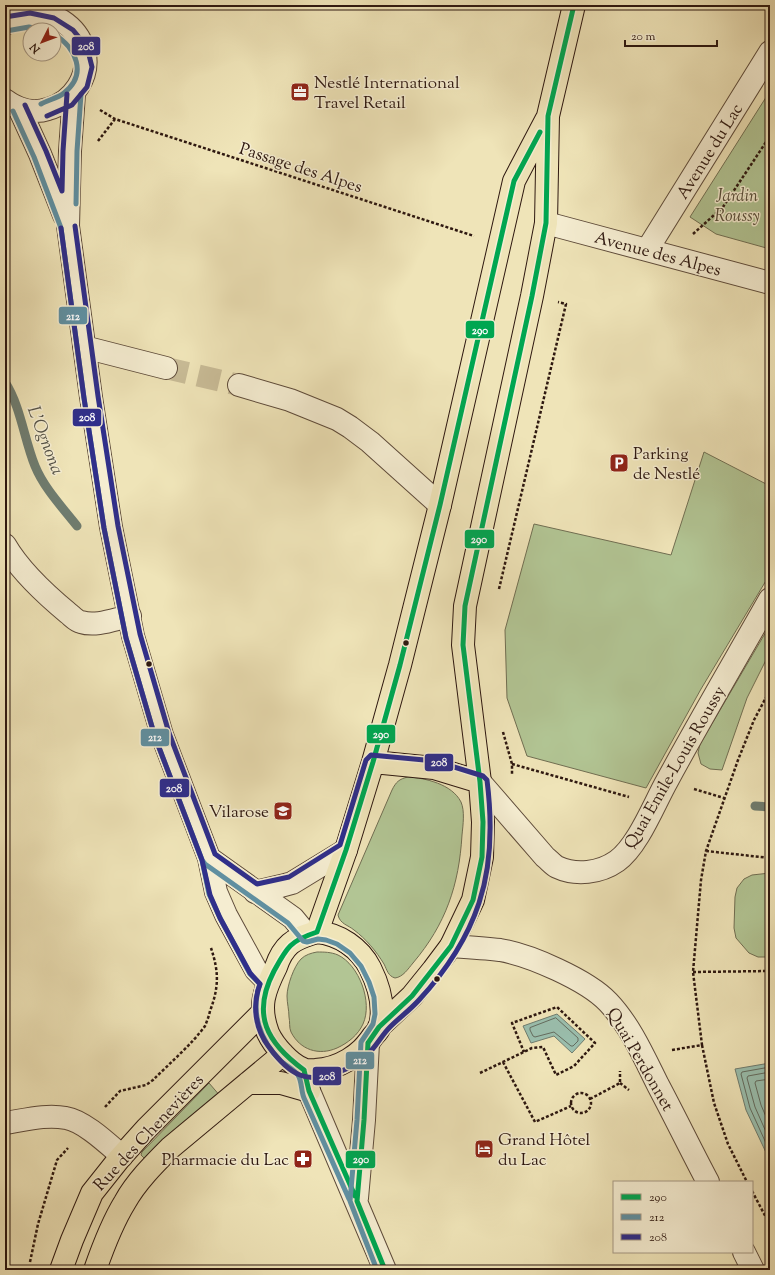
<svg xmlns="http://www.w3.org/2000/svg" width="775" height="1275" font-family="'Sorts Mill Goudy',serif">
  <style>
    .green { fill: #b2c594; stroke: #706e52 }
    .water { fill: #9abfae; stroke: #6f7c6f }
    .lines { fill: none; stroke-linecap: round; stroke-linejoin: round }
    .shore { stroke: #646c5f; stroke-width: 1 }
    .stream { stroke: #6f7c6f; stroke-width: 9 }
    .minor-tunnel { stroke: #c8bb96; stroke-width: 22; stroke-dasharray: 22 11; stroke-linecap: butt }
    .minor-casing { stroke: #5e4b3a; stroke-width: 24 }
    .major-casing { stroke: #2e1810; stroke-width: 24 }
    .path { stroke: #2e1810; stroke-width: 2.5; stroke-dasharray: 3 2; stroke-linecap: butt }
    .minor { stroke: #f5edd1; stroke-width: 22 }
    .major { stroke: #efe4b8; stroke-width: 22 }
    .bus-1-casing { stroke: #f5edd1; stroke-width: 8 }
    .bus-2-casing { stroke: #f5edd1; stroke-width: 8 }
    .bus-3-casing { stroke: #f5edd1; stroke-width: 8 }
    .bus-1 { stroke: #00a651; stroke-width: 5 }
    .bus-2 { stroke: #608fa0; stroke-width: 5 }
    .bus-3 { stroke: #302f8a; stroke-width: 5 }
    .bus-dot { fill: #2e1810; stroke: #f5edd1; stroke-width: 1.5 }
    .labels { text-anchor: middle; stroke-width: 3; stroke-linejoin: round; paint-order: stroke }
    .poi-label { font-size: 17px; fill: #2e1810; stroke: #f5edd1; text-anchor: start }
    .street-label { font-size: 17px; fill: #2e1810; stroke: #f5edd1 }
    .park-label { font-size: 17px; font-style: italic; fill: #564c38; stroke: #f5edd1 }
    .water-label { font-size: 18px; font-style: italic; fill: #545247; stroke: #f5edd1 }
    .line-badge { stroke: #f5edd1; stroke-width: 1.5 }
    .badge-label { font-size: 11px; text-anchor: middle; font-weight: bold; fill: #fff }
  </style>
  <rect width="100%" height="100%" fill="#efe4b8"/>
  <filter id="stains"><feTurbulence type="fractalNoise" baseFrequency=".005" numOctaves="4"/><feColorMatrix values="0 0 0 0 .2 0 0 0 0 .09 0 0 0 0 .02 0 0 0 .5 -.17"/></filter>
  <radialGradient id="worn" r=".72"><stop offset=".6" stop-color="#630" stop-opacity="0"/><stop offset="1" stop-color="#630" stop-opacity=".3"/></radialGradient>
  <path class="green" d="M 770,91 L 770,249 L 716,234 L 690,217 Z
    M 704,452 L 770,486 L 770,574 L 701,689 L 646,788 L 527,756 L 507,698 L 505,630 L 534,524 L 671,555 Z
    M 770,625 L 770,652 L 747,698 L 722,770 L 710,769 L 701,764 L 698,753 L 700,744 Z
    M 408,777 C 425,778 452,784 461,802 C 465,811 463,825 462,835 C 459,885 446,924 413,963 C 408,969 403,977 395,978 C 388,976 387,970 384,964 C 376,951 366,939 354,930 C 348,925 340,924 338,915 L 392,790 C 396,782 399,779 408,777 Z
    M 770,873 L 770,957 L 758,957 L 749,953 L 736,938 L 734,928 L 735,897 L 737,888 L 744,879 L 752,875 Z
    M 317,952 C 324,952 331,952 338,955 C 359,965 373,1002 363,1024 C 358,1035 348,1043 337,1048 C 319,1056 300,1050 291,1032 C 289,1028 290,1021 289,1017 C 289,1010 287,1003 287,996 C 287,986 294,966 301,959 C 305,955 311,953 317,952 Z
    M 209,1083 L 221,1097 L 145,1159 L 141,1155 L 142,1152 Z"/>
  <path class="water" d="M 557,1014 L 585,1039 L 572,1053 L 554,1036 L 531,1043 L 523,1026 Z
    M 770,1063 L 770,1161 L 746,1110 L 735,1069 Z"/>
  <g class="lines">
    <path class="shore" d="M 556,1018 L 578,1038 L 578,1041 L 573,1046 L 571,1046 L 554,1032 L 535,1037 L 533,1036 L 530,1030 L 530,1028 Z
      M 770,1067 L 742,1072 L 741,1074 L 750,1108 L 770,1152
      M 770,1072 L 748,1076 L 747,1078 L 755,1107 L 770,1141
      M 770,1079 L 756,1081 L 755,1083 L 761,1105 L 770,1126"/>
    <path class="stream" d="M 5,382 C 21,407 24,439 35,466 C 44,488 62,507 77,526
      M 755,806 L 770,807"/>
    <path class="minor-tunnel" d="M 166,368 L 239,385"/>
    <defs>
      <path id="minor" d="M 5,24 C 12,20 19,16 27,14 C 52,9 77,26 84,50 C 91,76 73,102 48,109 C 33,114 17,109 5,100
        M 74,94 L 70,151 L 68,226 L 91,397 L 111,527 L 133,636 L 162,735 L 209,858 L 216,892 L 226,915 L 256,970 L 268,982
        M 19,108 L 40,154 L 64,215
        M 546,223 L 770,283
        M 647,250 L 770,52
        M 84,347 L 166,368
        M 239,385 L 290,400 L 337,419 L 350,427 L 370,442 L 440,505
        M 5,545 C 20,571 45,594 68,613 C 72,616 76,621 81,622 C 96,627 115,619 130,616
        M 480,782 L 545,857 C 549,860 553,865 557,867 C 576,876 600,873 617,861 C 638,846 654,804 667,781 C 700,720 736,659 770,599
        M 209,858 L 293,918 L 307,935
        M 255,892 L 281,886 L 292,883 L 346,850
        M 451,946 C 467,947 484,948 500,950 C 530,955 587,980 608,1002 C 630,1025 644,1057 658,1085 C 675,1117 691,1150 708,1182
        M 305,1071 L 309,1091 L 385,1270
        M 5,1123 C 25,1120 46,1114 66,1118 C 84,1121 108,1144 122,1156
        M 357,1198 L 364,1120 L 368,1043
        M 744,1252 L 753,1270"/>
      <path id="major" d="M 373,762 L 434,768 L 480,782
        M 317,932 L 346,850 L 373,762 L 400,665 L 440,505 L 514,181 L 546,120
        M 317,932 C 339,934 360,948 370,968 C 379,986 385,1006 380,1026 C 379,1030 376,1033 373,1036 C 361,1055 339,1069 315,1070 C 312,1070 307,1071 303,1069 C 290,1064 274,1046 268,1033 C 258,1006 264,991 276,967 C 279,958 283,950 290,944 C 298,937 308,935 317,932 Z
        M 379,1027 L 412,996 L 433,970 L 451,946 L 473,900 L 482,857 L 483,822 L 480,782 L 463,645 L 465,606 L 532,296 L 546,223 L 548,116 L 574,5
        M 248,1083 L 281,1083 L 309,1091
        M 61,1270 L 72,1240 L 92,1193 L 119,1159 L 146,1129 L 263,1012
        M 95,1270 C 103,1247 112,1223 125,1202 C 136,1182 154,1164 170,1148 L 283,1054"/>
    </defs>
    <use href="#minor" class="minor-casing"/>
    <use href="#major" class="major-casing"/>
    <path class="path" d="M 100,110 L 115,119 L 474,236
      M 98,141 L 115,119
      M 693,234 L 723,207 L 770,136
      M 499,589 L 566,304 L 558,302
      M 5,691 L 8,690
      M 503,732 L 512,764 L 512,775
      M 512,764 L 629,797
      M 694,789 L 724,798
      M 706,851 L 770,858
      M 693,972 L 770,971
      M 702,1045 L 714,1103 L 728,1144 L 747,1182
      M 672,1050 L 702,1045 L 693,972 L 701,880 L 706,851 L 738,760 L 754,720 L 770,690
      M 503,1062 L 535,1122 L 571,1106
      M 480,1073 L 532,1048 L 543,1047 L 556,1075 L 574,1066 L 595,1043 L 557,1007 L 512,1023 L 524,1052
      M 620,1083 L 629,1090
      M571 1103a10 10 0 1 1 20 0a10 10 0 1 1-20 0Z
      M 590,1099 L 620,1083 L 620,1071
      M 105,1107 L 120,1091 L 146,1085 L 153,1080 C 169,1064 193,1043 205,1026 C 207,1021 209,1016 210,1011 C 219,987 219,972 211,948
      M 752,1191 L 770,1225
      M 30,1262 L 38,1224 L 57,1160 L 68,1148"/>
    <use href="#minor" class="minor"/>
    <use href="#major" class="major"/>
    <defs>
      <path id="bus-1" d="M 317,932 L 346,850 L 373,762 L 400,665 L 440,505 L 514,181 L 540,132
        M 368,1043 L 379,1027 L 412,996 L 451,946 L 473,900 L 482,857 L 483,822 L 480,782 L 463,645 L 465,606 L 532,296 L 546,223 L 548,116 L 574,5
        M 368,1043 L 364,1120 L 357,1201 L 385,1270
        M 304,1070 L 309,1091 L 355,1196
        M 304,1070 C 267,1043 251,1015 274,971 C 287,947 290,941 317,932"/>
      <path id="bus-2" d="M 6,31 L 29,27 L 44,30
        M 41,104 C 48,100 58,98 64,93 C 88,74 76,48 54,34
        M 13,111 L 34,157 L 61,228 L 84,398 L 104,528 L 126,638 L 155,737 L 202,860 L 205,864 L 288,923 L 303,941 L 307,942 L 318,939 L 326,940 L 337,944 L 350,953 L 361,966 L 369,982 L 374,997 L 375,1014 L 373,1024 L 361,1042 L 357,1120 L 350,1201 L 377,1270
        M 76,204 L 77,151 L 81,94
        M 198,849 L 202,860 L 209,894 L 220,918 L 250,974 L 260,984 C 250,1012 260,1041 281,1061 C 285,1065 296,1071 298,1075 C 302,1081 301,1091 304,1098 C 319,1132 334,1165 349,1199"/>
      <path id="bus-3" d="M 5,17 L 30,13 L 54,18 L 73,30 L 87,47 L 92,67 L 87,87 L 72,105 L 47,116
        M 25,105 L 46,151 L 62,191 L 63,151 L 67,94
        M 61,228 L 84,398 L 104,528 L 126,638 L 155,737 L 202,860 L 210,895 L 220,918 L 250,973 L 260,984 C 252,1005 255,1029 269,1047 C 277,1058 287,1070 300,1075 C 321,1084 354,1068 369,1053 C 377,1045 382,1035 390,1027 C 399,1018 410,1010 419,1000 C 444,973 467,939 479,903 C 492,864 492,820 487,780 L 483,776 L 435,761 L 371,755 L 366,760 L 340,845 L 289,877 L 257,884 L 215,854 L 169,733 L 140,634 L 118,526 L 98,396 L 75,226"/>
    </defs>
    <use href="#bus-1" class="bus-1-casing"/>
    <use href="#bus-2" class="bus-2-casing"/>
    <use href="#bus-3" class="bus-3-casing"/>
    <use href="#bus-1" class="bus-1"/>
    <use href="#bus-2" class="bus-2"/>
    <use href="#bus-3" class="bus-3"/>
  </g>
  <defs>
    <symbol id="office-square" viewBox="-11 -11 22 22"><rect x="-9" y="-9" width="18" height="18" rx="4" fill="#8f2418" stroke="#f5edd1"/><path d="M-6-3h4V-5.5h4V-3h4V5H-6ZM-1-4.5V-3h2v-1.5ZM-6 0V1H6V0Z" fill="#fff"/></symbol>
    <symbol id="parking-square" viewBox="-11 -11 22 22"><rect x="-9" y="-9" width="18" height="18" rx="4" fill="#8f2418" stroke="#f5edd1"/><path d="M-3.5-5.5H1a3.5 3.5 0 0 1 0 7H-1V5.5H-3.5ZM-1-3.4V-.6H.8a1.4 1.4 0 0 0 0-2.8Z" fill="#fff"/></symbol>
    <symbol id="school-square" viewBox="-11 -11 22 22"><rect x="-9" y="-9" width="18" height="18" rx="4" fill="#8f2418" stroke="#f5edd1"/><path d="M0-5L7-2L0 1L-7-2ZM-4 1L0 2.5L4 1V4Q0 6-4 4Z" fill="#fff"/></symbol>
    <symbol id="hotel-square" viewBox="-11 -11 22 22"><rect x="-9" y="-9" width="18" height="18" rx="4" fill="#8f2418" stroke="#f5edd1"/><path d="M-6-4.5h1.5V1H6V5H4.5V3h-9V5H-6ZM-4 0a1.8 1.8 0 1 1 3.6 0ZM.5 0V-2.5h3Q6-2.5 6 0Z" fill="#fff"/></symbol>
    <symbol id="pharmacy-square" viewBox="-11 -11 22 22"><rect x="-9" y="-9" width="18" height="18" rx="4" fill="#8f2418" stroke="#f5edd1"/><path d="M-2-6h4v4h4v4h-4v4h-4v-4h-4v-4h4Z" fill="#fff"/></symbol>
  </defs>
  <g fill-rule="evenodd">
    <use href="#office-square" x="289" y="81" width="22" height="22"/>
    <use href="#parking-square" x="608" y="452" width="22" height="22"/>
    <use href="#school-square" x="272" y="800" width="22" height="22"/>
    <use href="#hotel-square" x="473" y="1138" width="22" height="22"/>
    <use href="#pharmacy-square" x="292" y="1148" width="22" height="22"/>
  </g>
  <g class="bus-dot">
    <circle cx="406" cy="643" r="3.5"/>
    <circle cx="149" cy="664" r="3.5"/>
    <circle cx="437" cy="979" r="3.5"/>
  </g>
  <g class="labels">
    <g class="poi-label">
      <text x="314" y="88">Nestlé International<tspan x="314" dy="20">Travel Retail</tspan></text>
      <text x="633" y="459">Parking<tspan x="633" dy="20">de Nestlé</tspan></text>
      <text x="269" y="817" text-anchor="end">Vilarose</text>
      <text x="498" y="1145">Grand Hôtel<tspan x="498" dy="20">du Lac</tspan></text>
      <text x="289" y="1165" text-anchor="end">Pharmacie du Lac</text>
    </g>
    <g class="street-label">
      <text transform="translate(709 151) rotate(-58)" y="6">Avenue du Lac</text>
      <text transform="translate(301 167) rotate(18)" y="6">Passage des Alpes</text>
      <text transform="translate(658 253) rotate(15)" y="6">Avenue des Alpes</text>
      <text transform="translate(674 767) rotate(-60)" y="6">Quai Emile-Louis Roussy</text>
      <text transform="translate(641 1059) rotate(60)" y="6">Quai Perdonnet</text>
      <text transform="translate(148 1132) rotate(-47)" y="6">Rue des Chenevières</text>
    </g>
    <g class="park-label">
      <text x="737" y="201">Jardin<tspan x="737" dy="20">Roussy</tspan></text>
    </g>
    <g class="water-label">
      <text transform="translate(46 440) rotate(69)" y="6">L'Ognona</text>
    </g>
  </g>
  <g class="line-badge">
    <rect x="71" y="36" width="30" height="20" rx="4" fill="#302f8a"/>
    <rect x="58" y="306" width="30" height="19" rx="4" fill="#608fa0"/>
    <rect x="465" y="320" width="30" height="19" rx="4" fill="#00a651"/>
    <rect x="72" y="408" width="30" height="19" rx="4" fill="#302f8a"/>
    <rect x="464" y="529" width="31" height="20" rx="4" fill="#00a651"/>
    <rect x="366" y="724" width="30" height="20" rx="4" fill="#00a651"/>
    <rect x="140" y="728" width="30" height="19" rx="4" fill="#608fa0"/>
    <rect x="424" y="753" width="30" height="19" rx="4" fill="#302f8a"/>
    <rect x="159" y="778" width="31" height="20" rx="4" fill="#302f8a"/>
    <rect x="345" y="1051" width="30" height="19" rx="4" fill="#608fa0"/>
    <rect x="312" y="1066" width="30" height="20" rx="4" fill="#302f8a"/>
    <rect x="345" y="1150" width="31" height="19" rx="4" fill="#00a651"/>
  </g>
  <g class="badge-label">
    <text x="86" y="50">208</text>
    <text x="73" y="320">212</text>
    <text x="480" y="334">290</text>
    <text x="87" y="421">208</text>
    <text x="479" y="543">290</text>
    <text x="381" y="738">290</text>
    <text x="155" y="741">212</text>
    <text x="439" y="766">208</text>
    <text x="174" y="792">208</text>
    <text x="360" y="1064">212</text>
    <text x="327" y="1080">208</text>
    <text x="361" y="1163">290</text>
  </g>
  <rect width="775" height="1275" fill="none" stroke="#efe4b8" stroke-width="20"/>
  <rect x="6" y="6" width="763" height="1263" fill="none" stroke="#2e1810" stroke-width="2"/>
  <rect x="10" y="10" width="755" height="1255" fill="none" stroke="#2e1810"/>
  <rect x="613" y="1181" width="140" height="72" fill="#f5edd1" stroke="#a59884"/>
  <rect x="621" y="1194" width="20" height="6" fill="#00a651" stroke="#a59884"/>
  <text x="649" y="1201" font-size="12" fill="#2e1810">290</text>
  <rect x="621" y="1214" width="20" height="6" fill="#608fa0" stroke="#a59884"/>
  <text x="649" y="1221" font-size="12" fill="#2e1810">212</text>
  <rect x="621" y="1234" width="20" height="6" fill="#302f8a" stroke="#a59884"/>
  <text x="649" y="1241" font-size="12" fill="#2e1810">208</text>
  <g transform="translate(42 42) rotate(228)"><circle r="19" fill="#f5edd1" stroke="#a59884"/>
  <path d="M0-3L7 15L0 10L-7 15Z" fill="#8f2418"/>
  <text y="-6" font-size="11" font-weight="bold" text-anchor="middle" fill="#2e1810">N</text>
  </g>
  <path d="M625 40v6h92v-6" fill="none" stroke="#2e1810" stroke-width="2"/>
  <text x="631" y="40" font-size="12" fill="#2e1810" stroke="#f5edd1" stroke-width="3" paint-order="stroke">20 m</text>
  <rect width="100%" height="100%" filter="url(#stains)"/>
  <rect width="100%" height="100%" fill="url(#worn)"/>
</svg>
